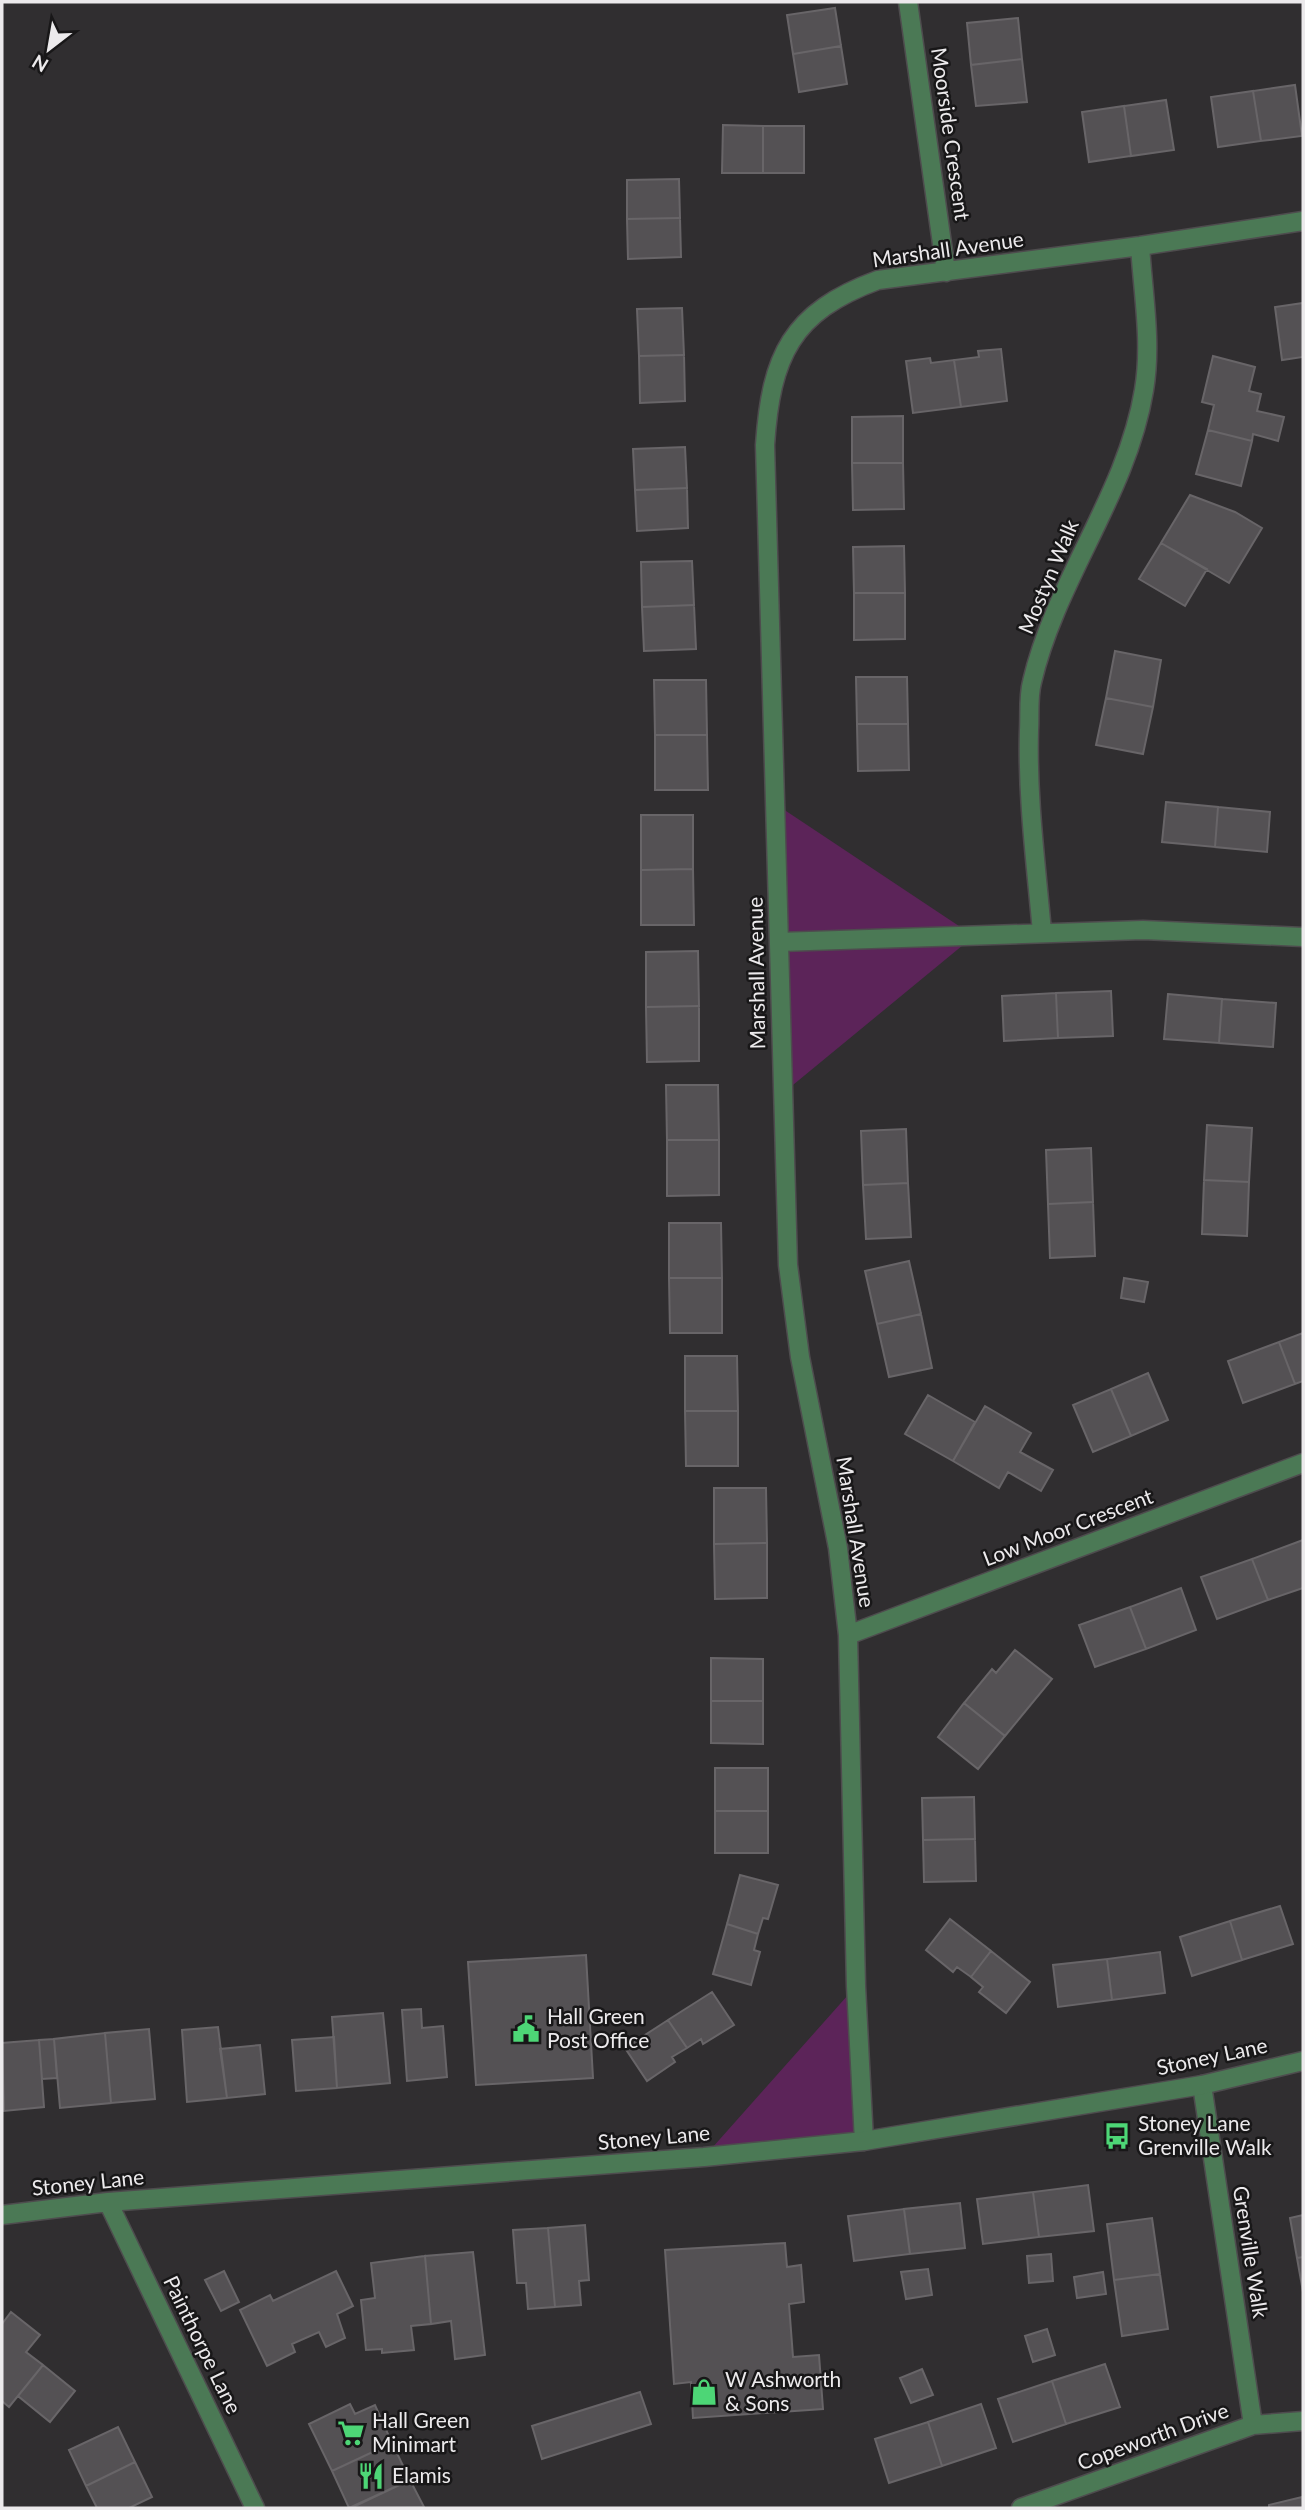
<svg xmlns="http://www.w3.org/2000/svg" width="1305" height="2510" font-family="Lato,sans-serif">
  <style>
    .green { fill: #5c2459 }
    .building { fill: #545154; stroke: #686568; stroke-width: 2 }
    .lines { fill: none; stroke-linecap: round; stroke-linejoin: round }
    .minor-casing { stroke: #4e4c4e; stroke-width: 21 }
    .tertiary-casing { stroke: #4e4c4e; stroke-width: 21 }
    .minor { stroke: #4b7955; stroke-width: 18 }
    .tertiary { stroke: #4b7955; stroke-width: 18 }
    .labels { text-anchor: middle; stroke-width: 5; stroke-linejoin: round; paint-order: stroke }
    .street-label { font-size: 21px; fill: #eceaec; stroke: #181718 }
    .poi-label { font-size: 21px; fill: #eceaec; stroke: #181718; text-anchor: start }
  </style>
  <rect width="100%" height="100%" fill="#302e30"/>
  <path class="green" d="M 777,805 L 974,936 L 782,1094 Z
    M 856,1986 L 864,2141 L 704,2157 Z"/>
  <path class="building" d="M 835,8 L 841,46 L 793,54 L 787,15 Z
    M 1018,18 L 1022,59 L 971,65 L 967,23 Z
    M 841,46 L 847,84 L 799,92 L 793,54 Z
    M 1022,59 L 1027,102 L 976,106 L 971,65 Z
    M 1295,85 L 1302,136 L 1261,141 L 1253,91 Z
    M 1253,91 L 1261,141 L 1218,147 L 1211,97 Z
    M 1166,100 L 1174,150 L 1131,156 L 1124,106 Z
    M 1124,106 L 1131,156 L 1089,162 L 1082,112 Z
    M 723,125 L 763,126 L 763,173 L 722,173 Z
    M 763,126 L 804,126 L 804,173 L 763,173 Z
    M 679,179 L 680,218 L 627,219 L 627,180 Z
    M 680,218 L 681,257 L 628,259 L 627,219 Z
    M 1303,303 L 1303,357 L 1282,360 L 1275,307 Z
    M 682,308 L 684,355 L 639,356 L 637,309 Z
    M 1001,349 L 1007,401 L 961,407 L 954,360 L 979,357 L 978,351 Z
    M 684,355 L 685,401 L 640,403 L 639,356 Z
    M 1213,356 L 1255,367 L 1249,391 L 1261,394 L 1257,411 L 1284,417 L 1278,441 L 1253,434 L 1252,441 L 1208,430 L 1214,405 L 1202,402 Z
    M 930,358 L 931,363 L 954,360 L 961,407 L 913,413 L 906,361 Z
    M 903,416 L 903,463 L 852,463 L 852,417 Z
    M 1208,430 L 1252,441 L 1241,486 L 1196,474 Z
    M 685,447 L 687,488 L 635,490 L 633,449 Z
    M 852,463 L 903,463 L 904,509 L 853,510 Z
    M 687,488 L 688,528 L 637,531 L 635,490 Z
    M 1190,495 L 1235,512 L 1262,528 L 1229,583 L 1161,543 Z
    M 1161,543 L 1207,569 L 1185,606 L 1139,579 Z
    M 904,546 L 905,593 L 854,593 L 853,547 Z
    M 692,561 L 694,605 L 642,607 L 641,562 Z
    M 854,593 L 905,593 L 905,639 L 854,640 Z
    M 694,605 L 696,649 L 644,651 L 642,607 Z
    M 1115,651 L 1161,660 L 1153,707 L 1106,698 Z
    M 856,677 L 907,677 L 908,724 L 857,724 Z
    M 654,680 L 706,680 L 707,735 L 655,735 Z
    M 1106,698 L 1153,707 L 1143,754 L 1096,745 Z
    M 857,724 L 908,724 L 909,770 L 858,771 Z
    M 655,735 L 707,735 L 708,790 L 655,790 Z
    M 1166,802 L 1218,807 L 1215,847 L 1162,842 Z
    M 1218,807 L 1270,812 L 1267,852 L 1215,847 Z
    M 641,815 L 693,815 L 693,869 L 641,870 Z
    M 693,869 L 694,925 L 641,925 L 641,870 Z
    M 698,951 L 699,1006 L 646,1007 L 646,952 Z
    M 1111,991 L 1113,1036 L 1058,1038 L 1056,993 Z
    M 1056,993 L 1058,1038 L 1004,1041 L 1002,996 Z
    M 1168,994 L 1222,999 L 1219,1043 L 1164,1039 Z
    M 1222,999 L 1276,1003 L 1273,1047 L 1219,1043 Z
    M 699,1006 L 699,1061 L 647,1062 L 646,1007 Z
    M 666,1085 L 718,1085 L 719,1140 L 667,1140 Z
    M 1207,1125 L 1252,1128 L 1249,1182 L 1204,1180 Z
    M 906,1129 L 908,1183 L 863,1185 L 861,1131 Z
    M 667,1140 L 719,1140 L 719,1195 L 667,1196 Z
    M 1091,1148 L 1093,1202 L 1048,1204 L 1046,1150 Z
    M 1204,1180 L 1249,1182 L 1247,1236 L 1202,1234 Z
    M 908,1183 L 911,1237 L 866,1239 L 863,1185 Z
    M 1093,1202 L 1095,1256 L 1050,1258 L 1048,1204 Z
    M 669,1223 L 721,1223 L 722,1278 L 669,1278 Z
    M 909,1261 L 921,1314 L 877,1324 L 865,1271 Z
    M 669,1278 L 722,1278 L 722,1333 L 670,1333 Z
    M 1124,1278 L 1148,1282 L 1144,1302 L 1121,1298 Z
    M 921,1314 L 932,1368 L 889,1377 L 877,1324 Z
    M 1303,1333 L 1303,1381 L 1295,1384 L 1279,1342 Z
    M 1279,1342 L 1295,1384 L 1243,1403 L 1228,1361 Z
    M 685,1356 L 737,1356 L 738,1411 L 685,1411 Z
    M 1148,1373 L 1168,1420 L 1131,1436 L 1111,1389 Z
    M 1111,1389 L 1131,1436 L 1093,1452 L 1073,1405 Z
    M 928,1395 L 975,1422 L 953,1461 L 905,1434 Z
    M 985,1406 L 1031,1433 L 1020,1452 L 1053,1470 L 1041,1491 L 1008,1472 L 999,1488 L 953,1461 Z
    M 685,1411 L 738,1411 L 738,1466 L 686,1466 Z
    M 714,1488 L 766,1488 L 767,1543 L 714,1544 Z
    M 1303,1540 L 1303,1588 L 1268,1600 L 1252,1559 Z
    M 767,1543 L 767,1598 L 715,1599 L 714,1544 Z
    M 1252,1559 L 1268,1600 L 1217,1619 L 1201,1577 Z
    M 1181,1588 L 1196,1630 L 1146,1649 L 1130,1607 Z
    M 1130,1607 L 1146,1649 L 1095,1667 L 1079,1625 Z
    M 1015,1650 L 1052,1679 L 1005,1736 L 964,1703 L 992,1669 L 996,1673 Z
    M 711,1658 L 763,1659 L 763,1701 L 711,1701 Z
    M 711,1701 L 763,1701 L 763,1744 L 711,1743 Z
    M 964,1703 L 1005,1736 L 978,1769 L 938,1737 Z
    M 715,1768 L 768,1768 L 768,1811 L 715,1811 Z
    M 974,1797 L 975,1839 L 923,1840 L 922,1798 Z
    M 715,1811 L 768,1811 L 768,1853 L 715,1853 Z
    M 975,1839 L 976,1881 L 924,1882 L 923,1840 Z
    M 740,1875 L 778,1885 L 768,1919 L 763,1918 L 758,1934 L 727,1924 Z
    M 1280,1906 L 1293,1944 L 1242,1960 L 1230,1921 Z
    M 950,1919 L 991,1951 L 971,1977 L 957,1967 L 953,1972 L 926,1950 Z
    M 1230,1921 L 1242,1960 L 1192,1976 L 1180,1937 Z
    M 727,1924 L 758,1934 L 754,1950 L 760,1952 L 751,1985 L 713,1974 Z
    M 991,1951 L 1030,1982 L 1006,2013 L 979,1992 L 983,1987 L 971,1977 Z
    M 1160,1952 L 1165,1993 L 1112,2000 L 1107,1959 Z
    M 586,1955 L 593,2078 L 476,2085 L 468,1962 Z
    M 1107,1959 L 1112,2000 L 1058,2007 L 1053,1965 Z
    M 712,1992 L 734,2025 L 703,2044 L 701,2039 L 687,2048 L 668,2020 Z
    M 421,2009 L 422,2028 L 443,2026 L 447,2077 L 407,2081 L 402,2010 Z
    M 383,2013 L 390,2083 L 337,2088 L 332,2017 Z
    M 668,2020 L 687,2048 L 672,2057 L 675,2062 L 647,2081 L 625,2048 Z
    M 218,2027 L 227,2098 L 187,2102 L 182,2030 Z
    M 149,2029 L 155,2099 L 111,2103 L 105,2033 Z
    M 105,2033 L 111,2103 L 60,2108 L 54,2039 Z
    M 334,2037 L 337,2088 L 296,2091 L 292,2040 Z
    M 54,2039 L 57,2078 L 42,2079 L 39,2040 Z
    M 39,2040 L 44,2107 L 4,2111 L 2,2043 Z
    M 260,2045 L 265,2094 L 227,2098 L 220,2049 Z
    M 1088,2185 L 1094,2231 L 1039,2237 L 1033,2192 Z
    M 1033,2192 L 1039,2237 L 983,2244 L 977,2199 Z
    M 960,2203 L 965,2248 L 910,2254 L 904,2209 Z
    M 904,2209 L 910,2254 L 854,2261 L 848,2216 Z
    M 1303,2215 L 1303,2257 L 1297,2258 L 1290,2218 Z
    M 1152,2218 L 1160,2274 L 1114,2280 L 1107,2224 Z
    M 585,2225 L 589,2280 L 579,2281 L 581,2305 L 555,2307 L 548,2228 Z
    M 548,2228 L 555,2307 L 528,2309 L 526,2283 L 517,2283 L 513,2230 Z
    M 785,2243 L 787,2267 L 801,2265 L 804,2302 L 789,2304 L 793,2357 L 819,2355 L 823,2409 L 693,2418 L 691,2382 L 674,2384 L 665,2250 Z
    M 473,2252 L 485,2355 L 455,2359 L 451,2321 L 431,2324 L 425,2256 Z
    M 1051,2254 L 1053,2281 L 1029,2283 L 1027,2256 Z
    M 425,2256 L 431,2324 L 411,2326 L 414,2350 L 382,2353 L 382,2349 L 366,2350 L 361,2300 L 375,2298 L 371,2263 Z
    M 1303,2257 L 1303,2292 L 1297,2258 Z
    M 928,2269 L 932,2295 L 906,2299 L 901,2272 Z
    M 224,2271 L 239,2302 L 221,2311 L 205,2280 Z
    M 336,2271 L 353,2306 L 337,2314 L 345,2338 L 326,2347 L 319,2332 L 292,2344 L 295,2352 L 267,2366 L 240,2310 L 270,2295 L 273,2301 Z
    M 1103,2272 L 1106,2294 L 1077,2298 L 1074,2277 Z
    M 1160,2274 L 1168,2329 L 1122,2336 L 1114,2280 Z
    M 11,2312 L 40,2335 L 26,2352 L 43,2365 L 9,2407 L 2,2401 L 2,2324 Z
    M 1047,2329 L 1055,2355 L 1033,2362 L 1025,2336 Z
    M 1105,2364 L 1120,2407 L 1066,2424 L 1052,2381 Z
    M 43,2365 L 75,2391 L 50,2422 L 18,2396 Z
    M 922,2369 L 933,2395 L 911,2403 L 900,2378 Z
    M 1052,2381 L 1066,2424 L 1013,2442 L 998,2399 Z
    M 640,2392 L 651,2424 L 542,2459 L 532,2426 Z
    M 350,2404 L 355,2414 L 375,2405 L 392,2443 L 332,2471 L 309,2424 Z
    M 981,2404 L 996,2448 L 942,2466 L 928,2422 Z
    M 928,2422 L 942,2466 L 889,2483 L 875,2439 Z
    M 118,2427 L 135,2462 L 86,2486 L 69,2450 Z
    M 392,2443 L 410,2480 L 349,2508 L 332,2471 Z
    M 135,2462 L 152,2497 L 129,2508 L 97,2508 L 86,2486 Z
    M 410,2480 L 424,2507 L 353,2508 L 353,2507 Z
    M 1302,2497 L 1303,2508 L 1269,2508 L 1269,2505 Z"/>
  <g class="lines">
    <defs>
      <path id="minor" d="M 908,2 L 946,272
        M 1042,932 C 1036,864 1027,797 1029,730 C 1030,715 1028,697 1032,682 C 1056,579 1127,494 1144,390 C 1152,343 1143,293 1140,246
        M 779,942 L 1143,930 L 1303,937
        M 848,1635 L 1303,1463
        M 1202,2085 L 1253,2425
        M 864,2141 L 856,1986 L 848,1635 L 838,1548 L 800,1357 L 788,1265 L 765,445 C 771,356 791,312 878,280 L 1140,246 L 1303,221
        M 1021,2508 L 1253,2425 L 1303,2421"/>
      <path id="tertiary" d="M 108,2202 L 255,2508
        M 2,2215 L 108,2202 L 704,2157 L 864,2141 L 1202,2085 L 1303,2061"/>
    </defs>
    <use href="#minor" class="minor-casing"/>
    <use href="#tertiary" class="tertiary-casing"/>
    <use href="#minor" class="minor"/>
    <use href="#tertiary" class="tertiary"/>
  </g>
  <defs>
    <symbol id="civic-bare" viewBox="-9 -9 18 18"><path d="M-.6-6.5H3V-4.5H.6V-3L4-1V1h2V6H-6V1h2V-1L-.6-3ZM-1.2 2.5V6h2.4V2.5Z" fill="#4dd676" stroke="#181718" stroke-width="2.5" paint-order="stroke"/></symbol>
    <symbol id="bus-bare" viewBox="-9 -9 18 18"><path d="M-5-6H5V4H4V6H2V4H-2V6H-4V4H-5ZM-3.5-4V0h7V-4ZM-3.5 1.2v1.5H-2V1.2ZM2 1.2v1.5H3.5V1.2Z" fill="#4dd676" stroke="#181718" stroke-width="2.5" paint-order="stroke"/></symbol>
    <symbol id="shop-bare" viewBox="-9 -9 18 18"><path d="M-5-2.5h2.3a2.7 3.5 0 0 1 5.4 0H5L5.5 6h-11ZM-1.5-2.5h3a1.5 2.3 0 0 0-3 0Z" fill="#4dd676" stroke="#181718" stroke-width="2.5" paint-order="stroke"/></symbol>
    <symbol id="supermarket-bare" viewBox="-9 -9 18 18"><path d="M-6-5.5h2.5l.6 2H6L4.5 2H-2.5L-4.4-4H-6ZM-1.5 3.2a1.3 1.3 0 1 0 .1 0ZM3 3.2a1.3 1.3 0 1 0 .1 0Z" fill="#4dd676" stroke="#181718" stroke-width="2.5" paint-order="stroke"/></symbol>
    <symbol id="restaurant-bare" viewBox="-9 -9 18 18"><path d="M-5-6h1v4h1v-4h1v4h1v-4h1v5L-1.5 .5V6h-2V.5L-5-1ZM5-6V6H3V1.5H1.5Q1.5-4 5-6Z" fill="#4dd676" stroke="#181718" stroke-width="2.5" paint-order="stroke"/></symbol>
  </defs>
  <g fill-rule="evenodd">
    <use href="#civic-bare" x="507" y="2010" width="38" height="38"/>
    <use href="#bus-bare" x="1098" y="2117" width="38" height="38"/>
    <use href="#shop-bare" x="685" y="2373" width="38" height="38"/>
    <use href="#supermarket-bare" x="332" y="2414" width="38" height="38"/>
    <use href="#restaurant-bare" x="352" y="2457" width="38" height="38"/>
  </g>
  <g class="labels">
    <g class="street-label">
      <text transform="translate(950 134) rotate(82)" y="7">Moorside Crescent</text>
      <text transform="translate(948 250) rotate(-8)" y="7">Marshall Avenue</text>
      <text transform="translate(1049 577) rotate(-67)" y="7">Mostyn Walk</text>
      <text transform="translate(757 973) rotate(-91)" y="7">Marshall Avenue</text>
      <text transform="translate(1068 1528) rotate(-21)" y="7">Low Moor Crescent</text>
      <text transform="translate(855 1532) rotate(81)" y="7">Marshall Avenue</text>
      <text transform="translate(1212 2057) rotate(-12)" y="7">Stoney Lane</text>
      <text transform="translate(654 2138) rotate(-5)" y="7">Stoney Lane</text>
      <text transform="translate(88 2183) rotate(-6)" y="7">Stoney Lane</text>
      <text transform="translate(1250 2252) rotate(81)" y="7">Grenville Walk</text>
      <text transform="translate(202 2345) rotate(64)" y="7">Painthorpe Lane</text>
      <text transform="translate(1153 2437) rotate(-20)" y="7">Copeworth Drive</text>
    </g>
    <g class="poi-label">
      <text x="547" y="2024">Hall Green<tspan x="547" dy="24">Post Office</tspan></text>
      <text x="1138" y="2131">Stoney Lane<tspan x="1138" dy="24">Grenville Walk</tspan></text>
      <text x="725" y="2387">W Ashworth<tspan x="725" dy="24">&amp; Sons</tspan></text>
      <text x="372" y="2428">Hall Green<tspan x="372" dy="24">Minimart</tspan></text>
      <text x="392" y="2483">Elamis</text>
    </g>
  </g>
  <rect width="1305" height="2510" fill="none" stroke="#eceaec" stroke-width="7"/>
  <g transform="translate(49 49) rotate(211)" stroke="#181718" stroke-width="5" paint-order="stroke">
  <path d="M0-5L12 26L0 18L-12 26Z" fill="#eceaec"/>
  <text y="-10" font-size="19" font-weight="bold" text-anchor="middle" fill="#eceaec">N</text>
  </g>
</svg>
